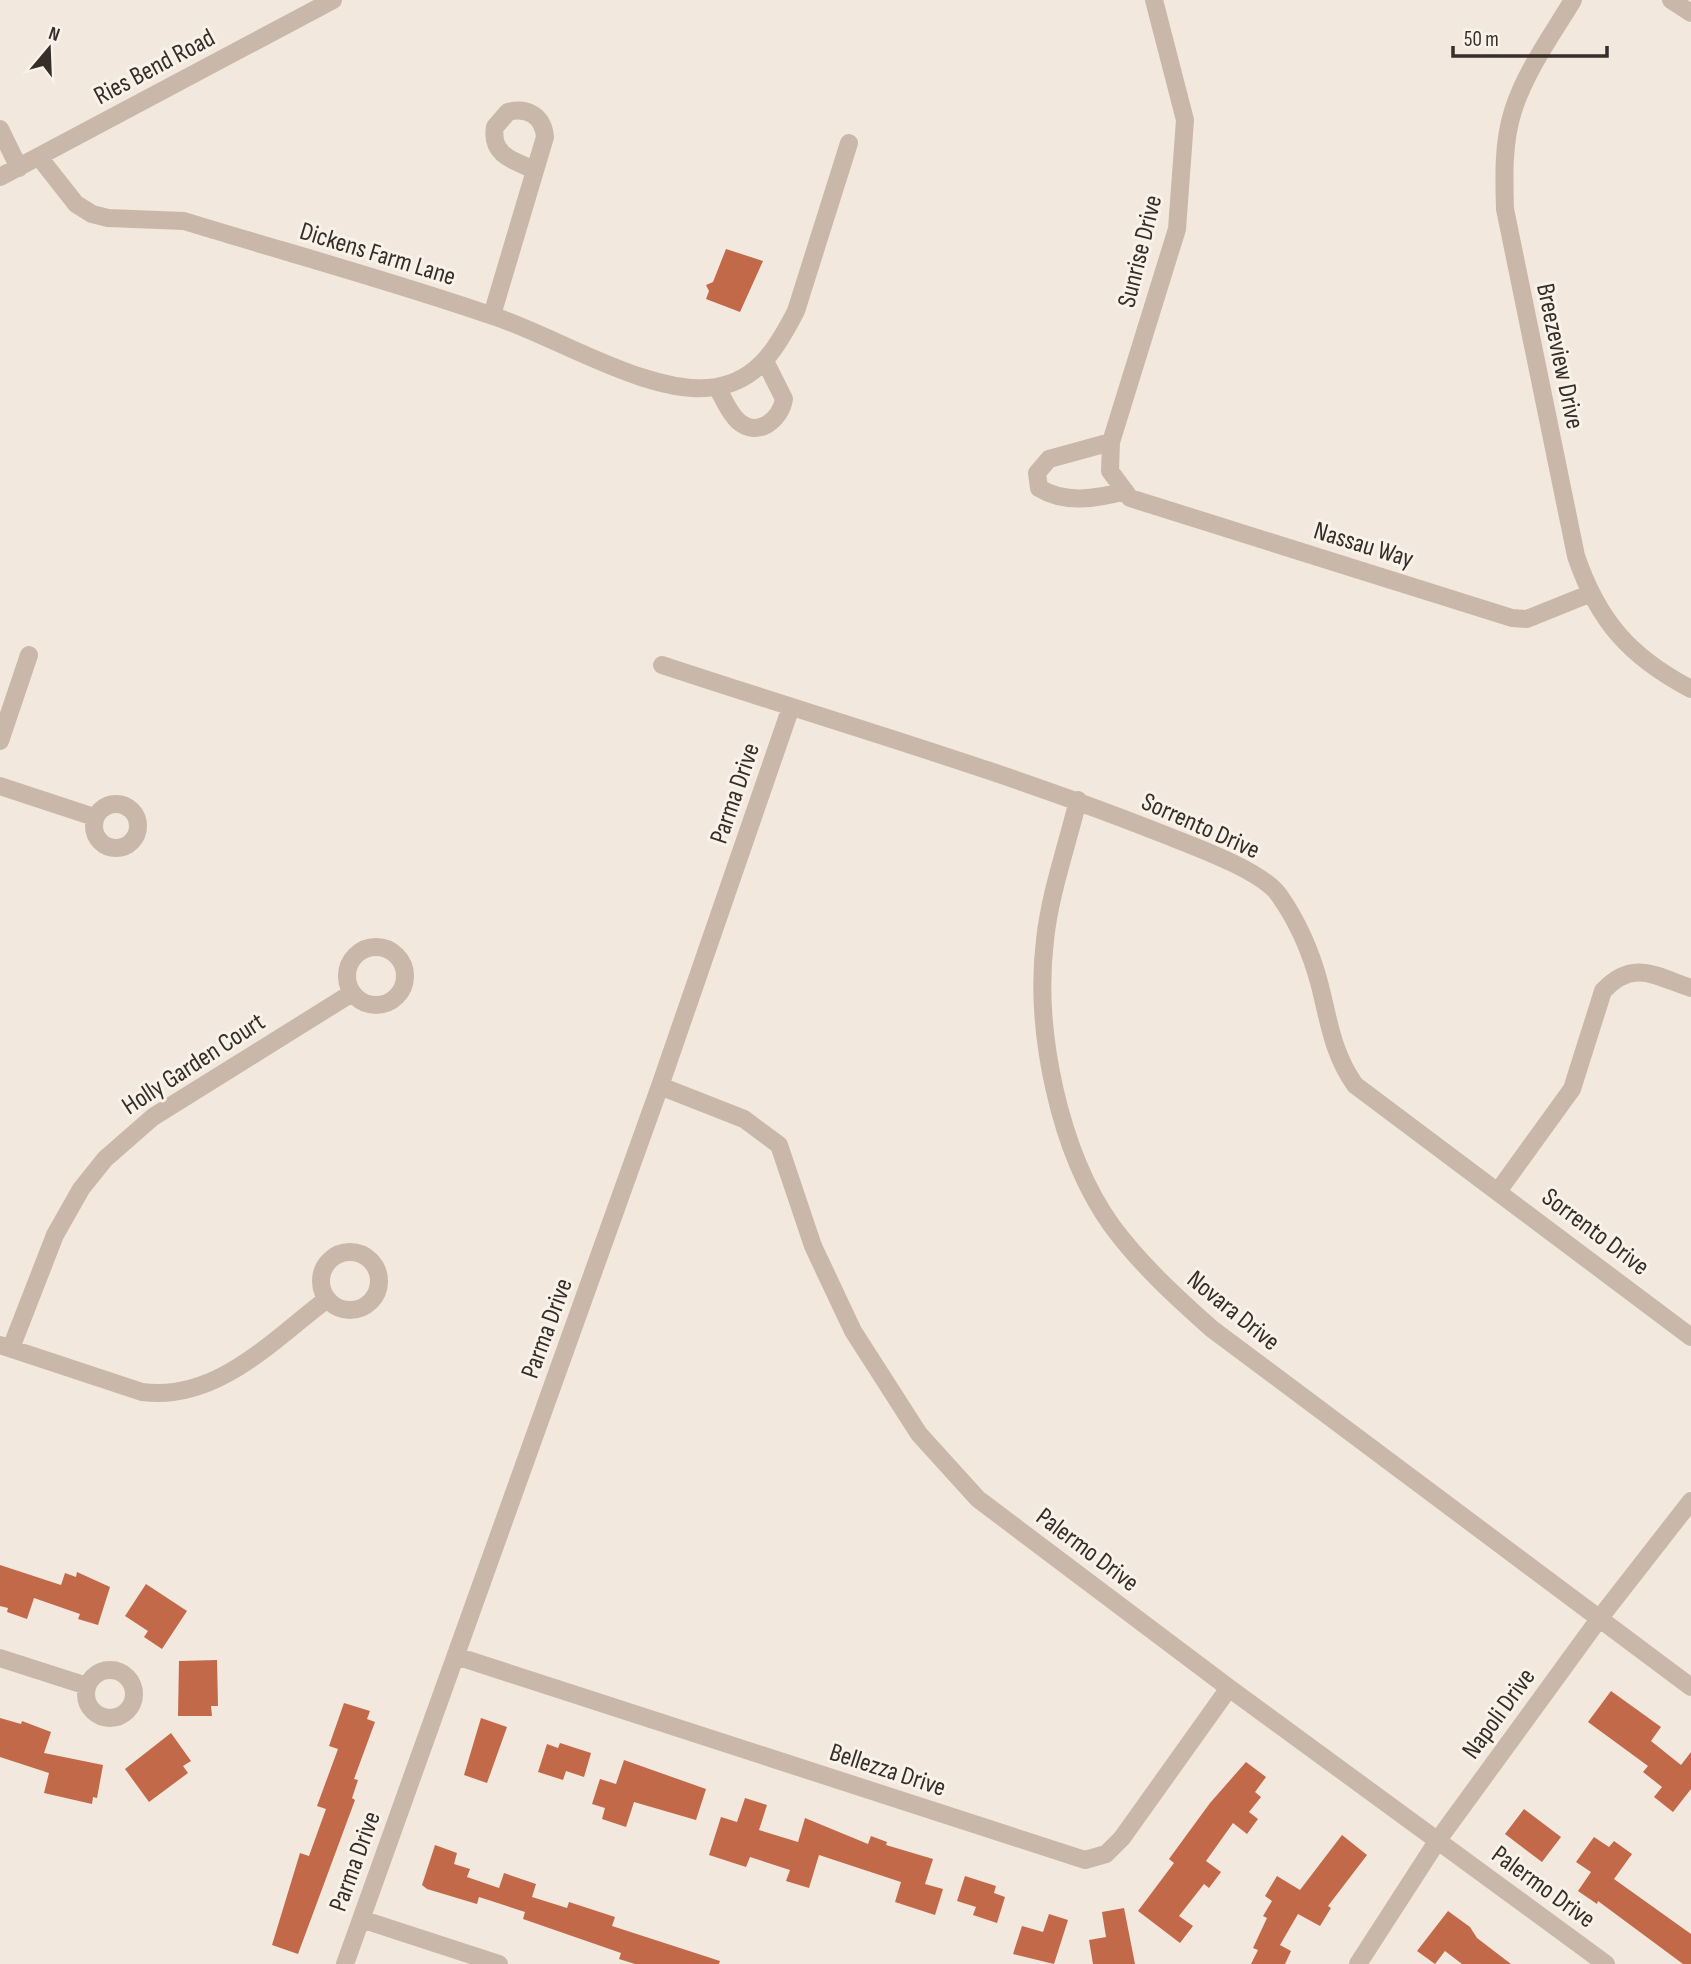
<svg xmlns="http://www.w3.org/2000/svg" width="1691" height="1964" font-family="'Sofia Sans Condensed',sans-serif">
  <style>
    .building { fill: #c2694a }
    .lines { fill: none; stroke-linecap: round; stroke-linejoin: round }
    .street { stroke: #c9b8a9; stroke-width: 18 }
    .labels { text-anchor: middle; stroke-width: 6; stroke-linejoin: round; paint-order: stroke }
    .street-label { font-size: 26px; fill: #372d29; stroke: #f9f2e9 }
  </style>
  <rect width="100%" height="100%" fill="#f2e8dd"/>
  <path class="building" d="M 726,249 L 763,261 L 740,312 L 706,299 L 709,291 L 706,285 L 713,282 Z
    M 0,1565 L 61,1585 L 65,1573 L 76,1577 L 77,1572 L 110,1587 L 98,1625 L 78,1619 L 80,1614 L 34,1598 L 27,1619 L 7,1612 L 8,1608 L 0,1606 Z
    M 146,1584 L 187,1611 L 162,1649 L 144,1637 L 148,1631 L 125,1616 Z
    M 217,1660 L 218,1706 L 211,1706 L 212,1716 L 178,1716 L 179,1661 Z
    M 1611,1691 L 1661,1727 L 1651,1741 L 1681,1765 L 1691,1752 L 1691,1789 L 1673,1812 L 1654,1797 L 1662,1787 L 1643,1772 L 1648,1766 L 1588,1722 Z
    M 344,1703 L 370,1711 L 367,1719 L 375,1722 L 354,1779 L 358,1780 L 352,1798 L 355,1800 L 298,1954 L 272,1945 L 300,1853 L 309,1856 L 326,1809 L 317,1806 L 338,1749 L 329,1746 Z
    M 0,1718 L 21,1724 L 22,1721 L 51,1732 L 44,1753 L 103,1765 L 97,1798 L 93,1797 L 92,1804 L 44,1793 L 49,1773 L 0,1757 Z
    M 481,1718 L 507,1727 L 487,1783 L 464,1775 Z
    M 171,1733 L 191,1761 L 183,1766 L 188,1773 L 149,1802 L 125,1769 Z
    M 560,1743 L 591,1753 L 584,1777 L 566,1771 L 563,1780 L 538,1772 L 547,1744 L 558,1748 Z
    M 624,1760 L 706,1789 L 696,1820 L 634,1802 L 626,1827 L 602,1819 L 605,1808 L 592,1804 L 600,1779 L 616,1784 Z
    M 1246,1762 L 1266,1777 L 1255,1792 L 1261,1797 L 1249,1812 L 1258,1819 L 1247,1834 L 1233,1823 L 1206,1861 L 1221,1872 L 1209,1888 L 1204,1884 L 1179,1916 L 1193,1926 L 1180,1943 L 1138,1911 L 1174,1863 L 1169,1859 L 1210,1803 Z
    M 745,1798 L 767,1805 L 759,1830 L 798,1842 L 805,1818 L 868,1844 L 871,1836 L 887,1842 L 886,1845 L 933,1859 L 925,1884 L 943,1889 L 935,1915 L 895,1902 L 901,1882 L 819,1855 L 809,1888 L 786,1881 L 790,1870 L 750,1857 L 746,1867 L 709,1855 L 721,1817 L 737,1822 Z
    M 1524,1809 L 1561,1837 L 1542,1862 L 1505,1834 Z
    M 1342,1835 L 1367,1855 L 1328,1906 L 1331,1908 L 1320,1926 L 1298,1914 L 1280,1945 L 1291,1951 L 1285,1964 L 1251,1964 L 1258,1950 L 1253,1948 L 1267,1918 L 1263,1916 L 1272,1901 L 1265,1896 L 1277,1876 L 1300,1890 Z
    M 1594,1837 L 1609,1847 L 1614,1841 L 1632,1854 L 1614,1879 L 1691,1934 L 1691,1964 L 1683,1964 L 1598,1901 L 1597,1904 L 1578,1891 L 1591,1872 L 1576,1862 Z
    M 435,1845 L 457,1853 L 454,1864 L 470,1869 L 467,1877 L 499,1888 L 504,1873 L 536,1884 L 532,1897 L 567,1908 L 569,1902 L 615,1917 L 612,1926 L 720,1961 L 719,1964 L 635,1964 L 619,1959 L 621,1953 L 523,1919 L 525,1912 L 479,1897 L 477,1904 L 427,1889 L 422,1885 Z
    M 965,1876 L 996,1886 L 994,1893 L 1005,1897 L 997,1923 L 973,1915 L 976,1907 L 957,1901 Z
    M 1124,1908 L 1135,1964 L 1093,1964 L 1089,1940 L 1106,1937 L 1102,1912 Z
    M 1448,1911 L 1470,1927 L 1477,1938 L 1511,1964 L 1462,1964 L 1445,1951 L 1435,1964 L 1417,1951 Z
    M 1049,1914 L 1068,1920 L 1054,1964 L 1013,1954 L 1022,1926 L 1043,1932 Z"/>
  <g class="lines">
    <path class="street" d="M 1154,0 L 1185,120 L 1177,229 L 1111,442 L 1110,471 L 1130,498 L 1512,618 L 1527,619 L 1589,594
      M 1573,0 C 1552,35 1525,72 1513,111 C 1503,142 1504,176 1505,209 L 1576,556 C 1598,621 1630,657 1691,689
      M 1671,0 L 1691,13
      M 0,129 L 19,168
      M 39,157 L 76,204 L 92,214 L 108,218 L 184,221 L 207,228 C 303,257 401,284 496,317 C 557,337 653,398 716,387 C 759,380 778,346 796,311 L 849,143
      M 0,177 L 333,0
      M 492,315 L 545,137 C 543,116 528,107 508,112 L 495,127 C 490,155 514,161 535,170
      M 717,387 C 723,398 729,413 738,421 C 758,439 781,419 784,399 L 766,363
      M 1111,442 L 1049,459 L 1037,473 L 1039,488 C 1065,504 1096,499 1125,491
      M 662,665 C 831,721 1003,770 1168,836 C 1196,847 1262,871 1279,895 C 1298,922 1312,955 1320,986 C 1329,1022 1333,1054 1355,1085 L 1691,1337
      M 0,741 L 29,655
      M 0,786 L 94,817
      M 1078,800 C 1067,846 1050,893 1045,940 C 1034,1030 1059,1152 1112,1226 C 1141,1265 1176,1297 1212,1329 L 1691,1687
      M94 826a22 22 0 1 1 44 0a22 22 0 1 1-44 0Z
      M347 976a29 29 0 1 1 58 0a29 29 0 1 1-58 0Z
      M 660,1086 L 744,1119 L 779,1145 L 813,1246 L 853,1331 L 919,1434 L 978,1499 L 1229,1688 L 1606,1964
      M 1499,1190 L 1572,1089 L 1603,991 C 1633,959 1655,976 1691,988
      M321 1281a29 29 0 1 1 58 0a29 29 0 1 1-58 0Z
      M 0,1345 L 142,1392 C 216,1402 272,1341 327,1299
      M 11,1348 L 55,1235 L 81,1189 L 105,1159 L 153,1117 L 352,993
      M 456,1656 L 1085,1860 L 1106,1854 L 1122,1838 L 1229,1688
      M 0,1658 L 87,1686
      M86 1694a24 24 0 1 1 48 0a24 24 0 1 1-48 0Z
      M 361,1919 L 499,1964
      M 345,1964 L 660,1086 L 791,707
      M 1358,1964 L 1438,1840 L 1599,1619 L 1691,1501"/>
  </g>
  <g class="labels">
    <g class="street-label">
      <text transform="translate(154 66) rotate(-28)" y="9">Ries Bend Road</text>
      <text transform="translate(1139 251) rotate(-76)" y="9">Sunrise Drive</text>
      <text transform="translate(378 253) rotate(17)" y="9">Dickens Farm Lane</text>
      <text transform="translate(1561 356) rotate(78)" y="9">Breezeview Drive</text>
      <text transform="translate(1364 544) rotate(17)" y="9">Nassau Way</text>
      <text transform="translate(734 793) rotate(-71)" y="9">Parma Drive</text>
      <text transform="translate(1201 825) rotate(24)" y="9">Sorrento Drive</text>
      <text transform="translate(193 1063) rotate(-33)" y="9">Holly Garden Court</text>
      <text transform="translate(1596 1231) rotate(37)" y="9">Sorrento Drive</text>
      <text transform="translate(1234 1310) rotate(39)" y="9">Novara Drive</text>
      <text transform="translate(546 1328) rotate(-70)" y="9">Parma Drive</text>
      <text transform="translate(1088 1549) rotate(37)" y="9">Palermo Drive</text>
      <text transform="translate(1498 1713) rotate(-54)" y="9">Napoli Drive</text>
      <text transform="translate(888 1769) rotate(18)" y="9">Bellezza Drive</text>
      <text transform="translate(354 1861) rotate(-70)" y="9">Parma Drive</text>
      <text transform="translate(1544 1886) rotate(36)" y="9">Palermo Drive</text>
    </g>
  </g>
  <g transform="translate(49 49) rotate(19)" stroke="#f9f2e9" stroke-width="5" paint-order="stroke">
  <path d="M0-5L12 26L0 18L-12 26Z" fill="#372d29"/>
  <text y="-10" font-size="19" font-weight="bold" text-anchor="middle" fill="#372d29">N</text>
  </g>
  <path d="M1453 46v10h154v-10" fill="none" stroke="#372d29" stroke-width="3.5"/>
  <text x="1464" y="46" font-size="21" fill="#372d29" stroke="#f9f2e9" stroke-width="5" paint-order="stroke">50 m</text>
</svg>
